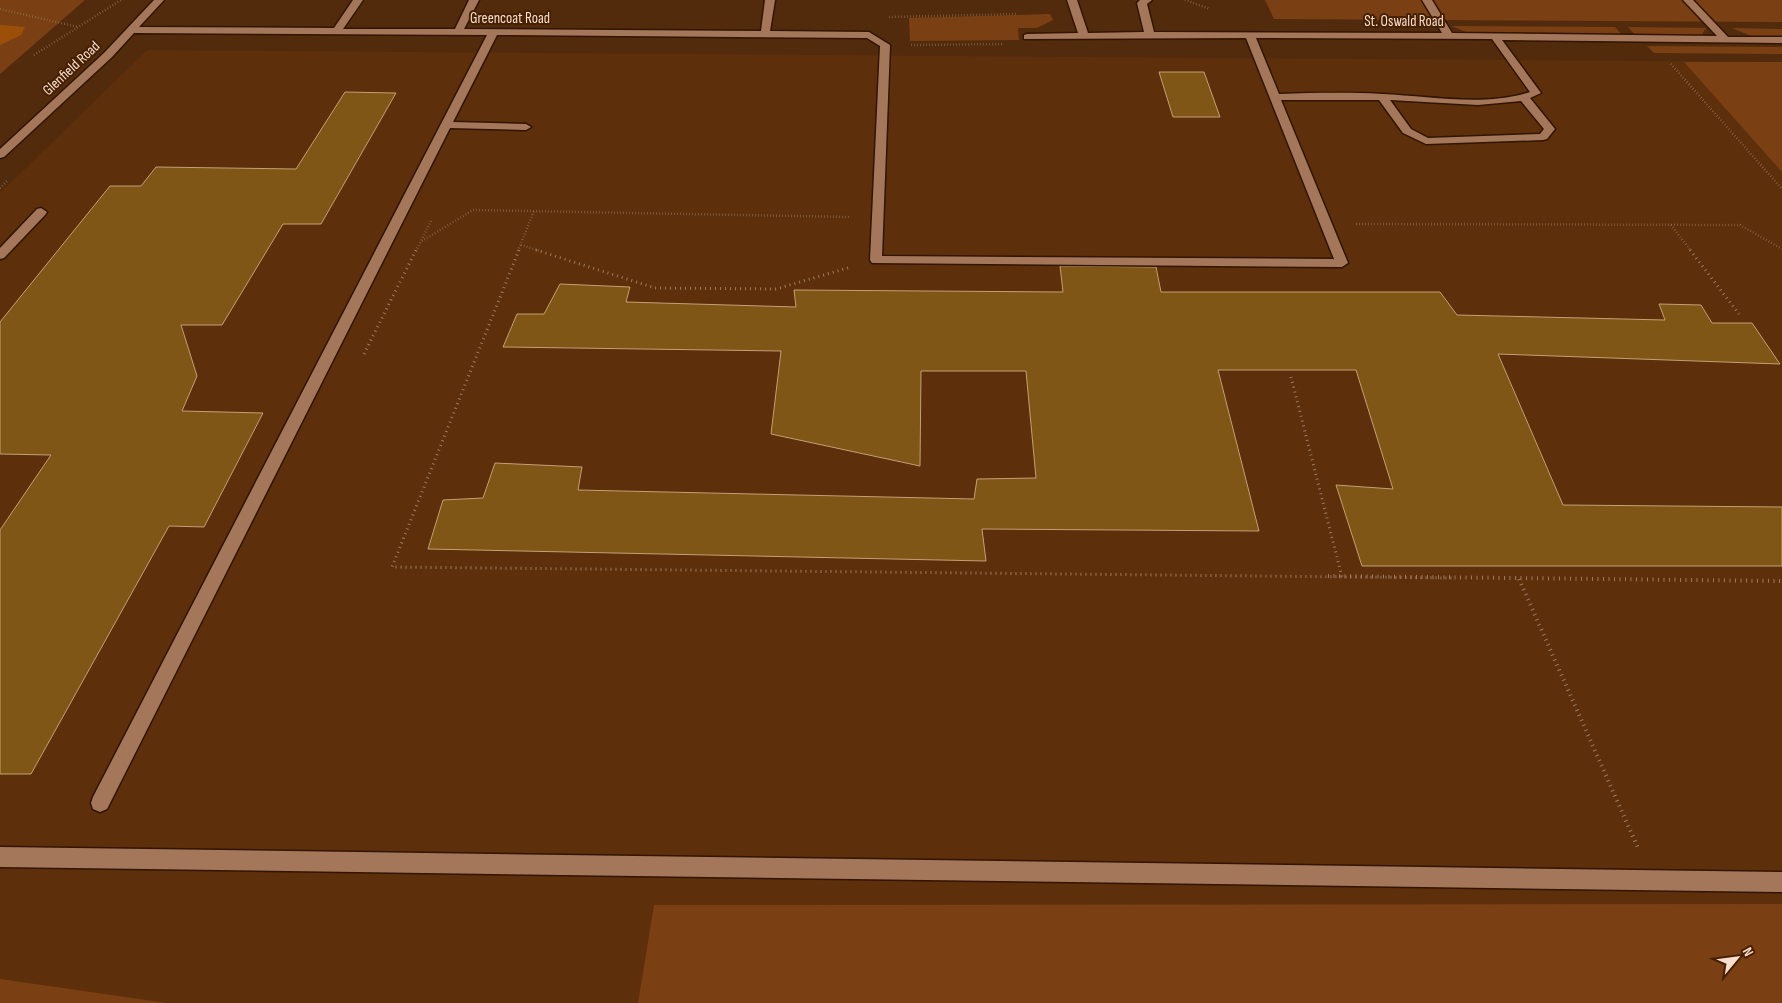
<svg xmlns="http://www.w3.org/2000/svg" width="1782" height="1003" font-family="'Sofia Sans Condensed',sans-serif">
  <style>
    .built { fill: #5d2f0b }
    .green { fill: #7a4014 }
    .forest { fill: #9c4f09 }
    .building { fill: #7f5616; stroke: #c3a175 }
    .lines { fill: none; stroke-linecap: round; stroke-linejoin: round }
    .minor-casing { stroke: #321501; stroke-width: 3 }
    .path-far2 { stroke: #9c7b63; stroke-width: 2.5; stroke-dasharray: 0.5 2.5; stroke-linecap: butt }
    .path-far1 { stroke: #9c7b63; stroke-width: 3; stroke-dasharray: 1 4; stroke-linecap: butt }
    .path { stroke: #9c7b63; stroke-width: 4; stroke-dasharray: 1 4.5; stroke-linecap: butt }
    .minor { fill: #a5775a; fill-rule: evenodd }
    .labels { text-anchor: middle; stroke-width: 4; stroke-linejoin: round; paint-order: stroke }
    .far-street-label { font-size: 15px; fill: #f7dece; stroke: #472002 }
  </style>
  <rect width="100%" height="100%" fill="#522b0d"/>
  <path class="built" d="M 147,50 L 1782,62 L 1782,1003 L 0,1003 L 0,193 Z"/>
  <path class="green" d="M 0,0 L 85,0 L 0,74 Z
    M 1265,0 L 1782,0 L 1782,22 L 1274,19 Z
    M 1050,14 L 1053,20 L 1037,28 L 1018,28 L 1019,40 L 910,41 L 909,18 Z
    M 1452,26 L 1615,27 L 1622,35 L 1468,33 Z
    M 1628,27 L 1706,28 L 1701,36 L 1635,35 Z
    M 1732,28 L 1782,29 L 1782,36 L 1751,36 Z
    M 1647,46 L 1782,47 L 1782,54 L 1654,53 Z
    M 1684,62 L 1782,62 L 1782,172 Z
    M 1782,904 L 1782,1003 L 638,1003 L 654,905 Z
    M 0,979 L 167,1003 L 0,1003 Z"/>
  <path class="forest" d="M 0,25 L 25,27 L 21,35 L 0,45 Z"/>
  <path class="building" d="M 1159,72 L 1204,72 L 1220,117 L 1173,117 Z
    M 345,92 L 396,93 L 321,224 L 283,224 L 222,325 L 181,325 L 197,376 L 182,411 L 263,413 L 204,527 L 169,526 L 31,774 L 0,774 L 0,530 L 51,455 L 0,454 L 0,322 L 110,186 L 141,186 L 156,167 L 296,169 Z
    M 1060,266 L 1156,267 L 1161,292 L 1440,292 L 1457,315 L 1665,320 L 1659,304 L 1701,305 L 1712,323 L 1752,323 L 1780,364 L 1498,354 L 1563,505 L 1782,507 L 1782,566 L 1362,566 L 1336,485 L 1393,489 L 1356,370 L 1218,370 L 1259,531 L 982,529 L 986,561 L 428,549 L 443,500 L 483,498 L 495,463 L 582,467 L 578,490 L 974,499 L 977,479 L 1036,478 L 1026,371 L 921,371 L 920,466 L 771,434 L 781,351 L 503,347 L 517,314 L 544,314 L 560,284 L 630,287 L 626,302 L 796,307 L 794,290 L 1063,292 Z"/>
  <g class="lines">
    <defs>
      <path id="minor" d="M 154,0 L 164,0 L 139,27 L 334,28 L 353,0 L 363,0 L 343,29 L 455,29 L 469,0 L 479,0 L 464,29 L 761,31 L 765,0 L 775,0 L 770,31 L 869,32 L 890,45 L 882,256 L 1334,259 L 1246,38 L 1024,39 L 1024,35 L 1027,34 L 1078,33 L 1067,0 L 1077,0 L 1088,33 L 1144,32 L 1137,3 L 1140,0 L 1152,0 L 1147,4 L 1154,32 L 1442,33 L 1422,0 L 1432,0 L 1452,33 L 1717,36 L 1683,0 L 1693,0 L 1728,37 L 1782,37 L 1782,43 L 1502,40 L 1541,93 L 1530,98 L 1555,129 L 1547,139 L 1543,140 L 1426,144 L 1403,133 L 1379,100 L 1281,100 L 1348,263 L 1342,267 L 872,263 L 870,260 L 880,46 L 867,38 L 497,35 L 453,122 L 526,124 L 531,127 L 526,130 L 450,128 L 107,809 L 100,812 L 93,809 L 91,803 L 93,797 L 487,35 L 134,33 L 112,57 L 4,157 L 0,158 L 0,149 L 104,53 ZM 1256,38 L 1492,39 L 1530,92 C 1484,107 1429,96 1382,94 C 1347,92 1313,93 1279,94 ZM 1390,100 L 1478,105 L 1521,101 L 1544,129 L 1540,134 L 1428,138 L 1411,129 Z
        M 41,208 L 47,212 L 45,215 L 4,258 L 0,259 L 0,248 L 37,209 Z
        M 0,847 L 1782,872 L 1782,892 L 0,867 Z"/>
    </defs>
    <use href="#minor" class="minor-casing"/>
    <path class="path-far2" d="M 1185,0 L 1210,9
      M 0,9 L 78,27
      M 889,17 L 1016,14
      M 911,45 L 1004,44
      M 34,55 L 121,0
      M 1671,64 L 1782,189
      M 0,188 L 8,180
      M 1356,224 L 1740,225 L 1782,249
      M 1671,225 L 1691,251
      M 422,241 L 473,210 L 849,217
      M 521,245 L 540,251
      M 416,251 L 431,221
      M 518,251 L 534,211"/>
    <path class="path-far1" d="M 519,250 L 392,567 L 1452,578
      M 536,250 L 655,288 L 776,289 L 851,267
      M 1690,250 L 1739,314
      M 364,354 L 416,250
      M 1291,377 L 1342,577"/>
    <path class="path" d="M 1328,576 L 1782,581
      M 1519,579 L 1638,848"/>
    <use href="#minor" class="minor"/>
  </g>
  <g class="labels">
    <g class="far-street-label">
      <text x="510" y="23">Greencoat Road</text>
      <text x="1404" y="26">St. Oswald Road</text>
      <text transform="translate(71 68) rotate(-43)" y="5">Glenfield Road</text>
    </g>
  </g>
  <g transform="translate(1737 958) rotate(61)" stroke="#472002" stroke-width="4" paint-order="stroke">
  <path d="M0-4L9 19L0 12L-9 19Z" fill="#f7dece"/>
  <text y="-8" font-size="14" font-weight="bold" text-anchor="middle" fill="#f7dece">N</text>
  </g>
</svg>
